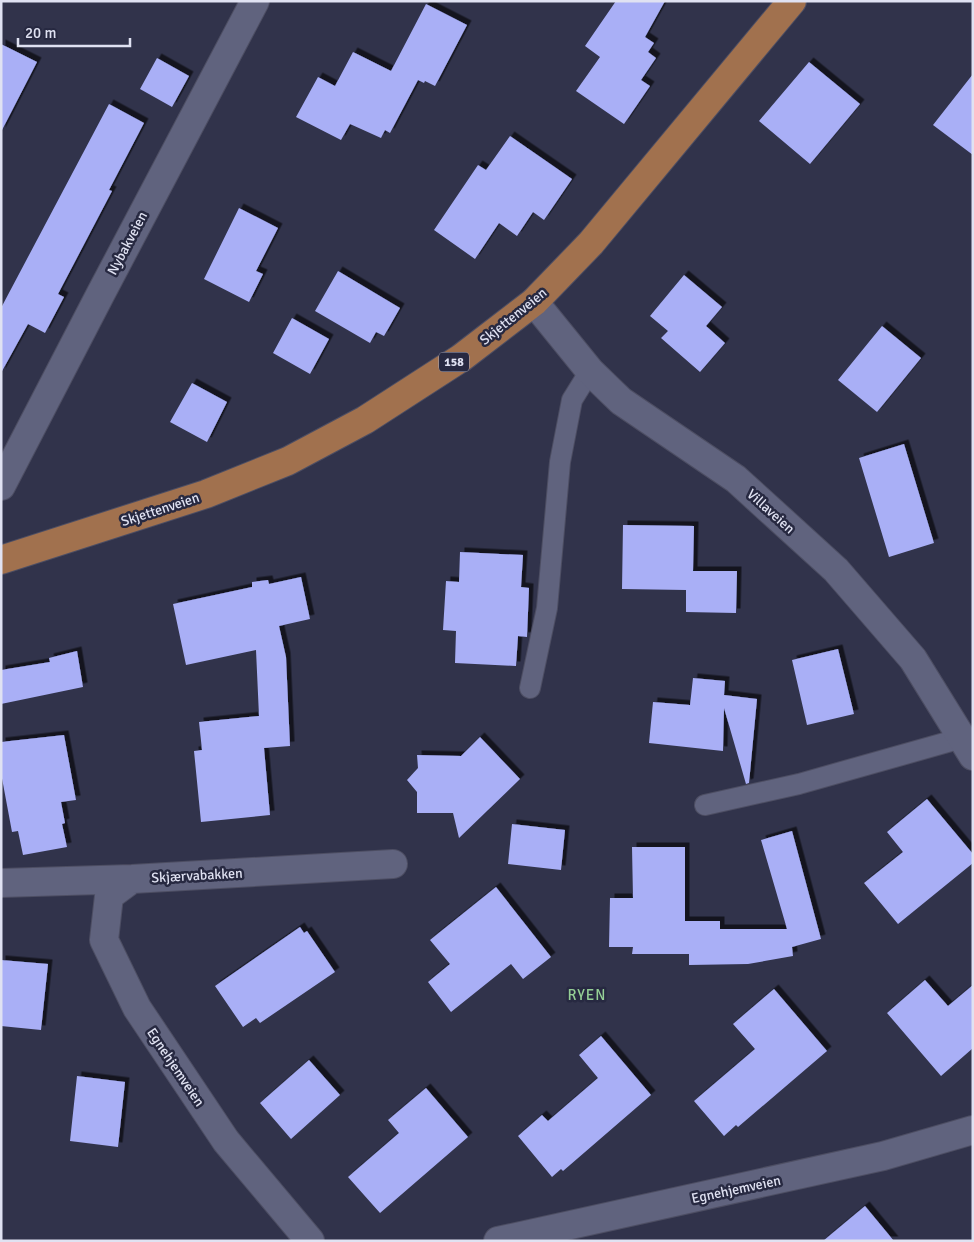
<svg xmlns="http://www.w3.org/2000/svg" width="974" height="1242" font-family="Signika,sans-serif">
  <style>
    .building { fill: #a9aff6; filter: url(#shadow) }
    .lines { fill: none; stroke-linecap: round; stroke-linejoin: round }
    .service-casing { stroke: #4d4e63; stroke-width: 22 }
    .minor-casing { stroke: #4d4e63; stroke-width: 30 }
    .primary-casing { stroke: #4d4e63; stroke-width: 30 }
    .service { stroke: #60637e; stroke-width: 20 }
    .minor { stroke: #60637e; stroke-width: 28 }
    .primary { stroke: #a1714e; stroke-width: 28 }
    .labels { text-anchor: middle; stroke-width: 5; stroke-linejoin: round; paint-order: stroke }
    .shield { fill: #272941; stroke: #a8aabd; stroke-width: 1 }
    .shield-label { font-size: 12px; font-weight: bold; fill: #e0e2f2 }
    .street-label { font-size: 14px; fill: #e0e2f2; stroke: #272941 }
    .neighbourhood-label { font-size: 15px; letter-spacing: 1px; fill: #95cf96; stroke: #272941 }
  </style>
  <defs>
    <filter id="shadow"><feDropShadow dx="4.5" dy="-4.5" stdDeviation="0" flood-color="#0009"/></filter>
  </defs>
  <rect width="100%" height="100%" fill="#31334b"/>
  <path class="building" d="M 616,1 L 665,1 L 645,37 L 654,43 L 648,52 L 656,58 L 641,80 L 650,86 L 624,124 L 576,91 L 600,57 L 585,46 Z
    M 426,4 L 467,25 L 435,86 L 425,81 L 424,83 L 418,80 L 390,133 L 385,130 L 381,138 L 350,124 L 341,140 L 296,117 L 318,77 L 335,86 L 353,52 L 391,71 Z
    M 1,44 L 37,62 L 1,132 Z
    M 157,58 L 189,76 L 172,107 L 140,89 Z
    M 809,62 L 860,104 L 810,164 L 759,121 Z
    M 973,74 L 973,155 L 933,125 Z
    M 109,104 L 144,123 L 109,190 L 112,191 L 58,294 L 64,297 L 45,333 L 28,324 L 1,373 L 1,308 Z
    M 510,136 L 572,179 L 544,220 L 533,212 L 517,236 L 499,223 L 475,259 L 434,230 L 478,165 L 486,170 Z
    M 239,208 L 278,228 L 256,271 L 263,274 L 249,302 L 204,279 Z
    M 338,271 L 400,308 L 384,336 L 376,332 L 370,343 L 315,311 Z
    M 684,275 L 722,307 L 706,326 L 725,343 L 700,372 L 661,338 L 668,331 L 650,316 Z
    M 292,318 L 329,339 L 310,374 L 273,353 Z
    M 882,326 L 921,358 L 877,412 L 838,380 Z
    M 192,383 L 227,402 L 207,442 L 170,422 Z
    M 904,444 L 934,543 L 889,557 L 859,458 Z
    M 623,525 L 694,526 L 693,571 L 737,571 L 736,613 L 686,612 L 686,590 L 622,589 Z
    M 460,552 L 523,555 L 521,587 L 529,588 L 527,637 L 518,636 L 516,666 L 455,663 L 456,631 L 443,630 L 446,581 L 459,582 Z
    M 301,577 L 310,619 L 279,626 L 286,657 L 290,746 L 264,748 L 270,815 L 201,822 L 194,751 L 202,750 L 199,722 L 259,716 L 256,650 L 186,665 L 173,604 L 252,587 L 252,582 L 268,580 L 269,584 Z
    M 838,649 L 854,714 L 807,725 L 792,660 Z
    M 77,651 L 83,687 L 1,704 L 1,670 L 50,662 L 49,658 Z
    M 693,678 L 725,681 L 724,695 L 757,699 L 749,783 L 746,784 L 724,708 L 723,751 L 649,743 L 653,702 L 690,705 Z
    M 64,735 L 76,800 L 61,802 L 65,823 L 62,824 L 67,847 L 23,855 L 18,831 L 12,832 L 1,773 L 1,742 Z
    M 480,737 L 520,779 L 459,838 L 453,813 L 417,813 L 417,792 L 407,780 L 418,768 L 417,755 L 461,756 Z
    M 927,799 L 973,854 L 973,863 L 898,924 L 864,883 L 903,852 L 887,832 Z
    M 512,824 L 565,830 L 561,870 L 508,864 Z
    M 792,831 L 821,939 L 792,947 L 793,956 L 748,964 L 689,965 L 689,954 L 632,954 L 633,947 L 609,947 L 610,898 L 633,898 L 632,847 L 685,847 L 685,921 L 720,921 L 720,929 L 787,929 L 761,840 Z
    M 496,887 L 551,957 L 523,979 L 511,964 L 451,1012 L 428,982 L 450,964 L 430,940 Z
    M 300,927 L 304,933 L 307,931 L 335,972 L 260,1023 L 256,1018 L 243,1027 L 215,986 Z
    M 1,960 L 48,964 L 41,1030 L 1,1026 Z
    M 925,980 L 948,1006 L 973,985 L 973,1048 L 941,1076 L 887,1013 Z
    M 774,989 L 827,1051 L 738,1127 L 736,1125 L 724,1136 L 694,1101 L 755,1049 L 733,1024 Z
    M 601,1036 L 651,1095 L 563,1171 L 561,1169 L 552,1177 L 518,1136 L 542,1115 L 548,1121 L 598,1078 L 579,1055 Z
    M 309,1060 L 340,1095 L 291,1139 L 260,1103 Z
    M 77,1076 L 125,1082 L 118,1147 L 70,1141 Z
    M 426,1088 L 468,1137 L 380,1213 L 348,1177 L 399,1133 L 388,1120 Z
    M 865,1206 L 894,1241 L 823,1241 Z"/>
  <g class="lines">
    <defs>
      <path id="service" d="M 530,688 L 547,608 L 560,462 L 572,400 L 590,371
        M 705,805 L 799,784 L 962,738"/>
      <path id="minor" d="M 534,302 L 590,371 L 621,401 L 736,479 L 836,570 L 913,659 L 973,756
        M 1,486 L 100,295 L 255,1
        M 132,879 L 109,896 L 104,940 L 137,1008 L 226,1141 L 310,1241
        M 1,883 L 132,879 L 393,864
        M 498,1241 L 883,1156 L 973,1130"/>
      <path id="primary" d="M 1,560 L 206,494 L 288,461 L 365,420 L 461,358 L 534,302 L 591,243 L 792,1"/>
    </defs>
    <use href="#service" class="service-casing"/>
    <use href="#minor" class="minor-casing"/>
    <use href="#primary" class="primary-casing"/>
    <use href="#service" class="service"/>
    <use href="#minor" class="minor"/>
    <use href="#primary" class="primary"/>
  </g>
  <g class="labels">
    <rect class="shield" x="439" y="352.5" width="30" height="19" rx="4"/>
    <g class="shield-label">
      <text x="454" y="366">158</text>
    </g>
    <g class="street-label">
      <text transform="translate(127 243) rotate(-62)" y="5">Nybakveien</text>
      <text transform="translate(513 316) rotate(-39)" y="5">Skjettenveien</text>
      <text transform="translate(160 509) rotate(-18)" y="5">Skjettenveien</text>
      <text transform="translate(771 511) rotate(42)" y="5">Villaveien</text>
      <text transform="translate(197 875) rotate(-3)" y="5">Skjærvabakken</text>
      <text transform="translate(176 1067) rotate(56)" y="5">Egnehjemveien</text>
      <text transform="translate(736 1189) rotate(-12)" y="5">Egnehjemveien</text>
    </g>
    <g class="neighbourhood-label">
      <text x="587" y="1000">RYEN</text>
    </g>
  </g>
  <rect width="974" height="1242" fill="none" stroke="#e0e2f2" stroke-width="5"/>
  <path d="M18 38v8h112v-8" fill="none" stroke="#e0e2f2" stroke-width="2.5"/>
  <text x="25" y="38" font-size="15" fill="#e0e2f2" stroke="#272941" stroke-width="4" paint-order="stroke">20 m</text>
</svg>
